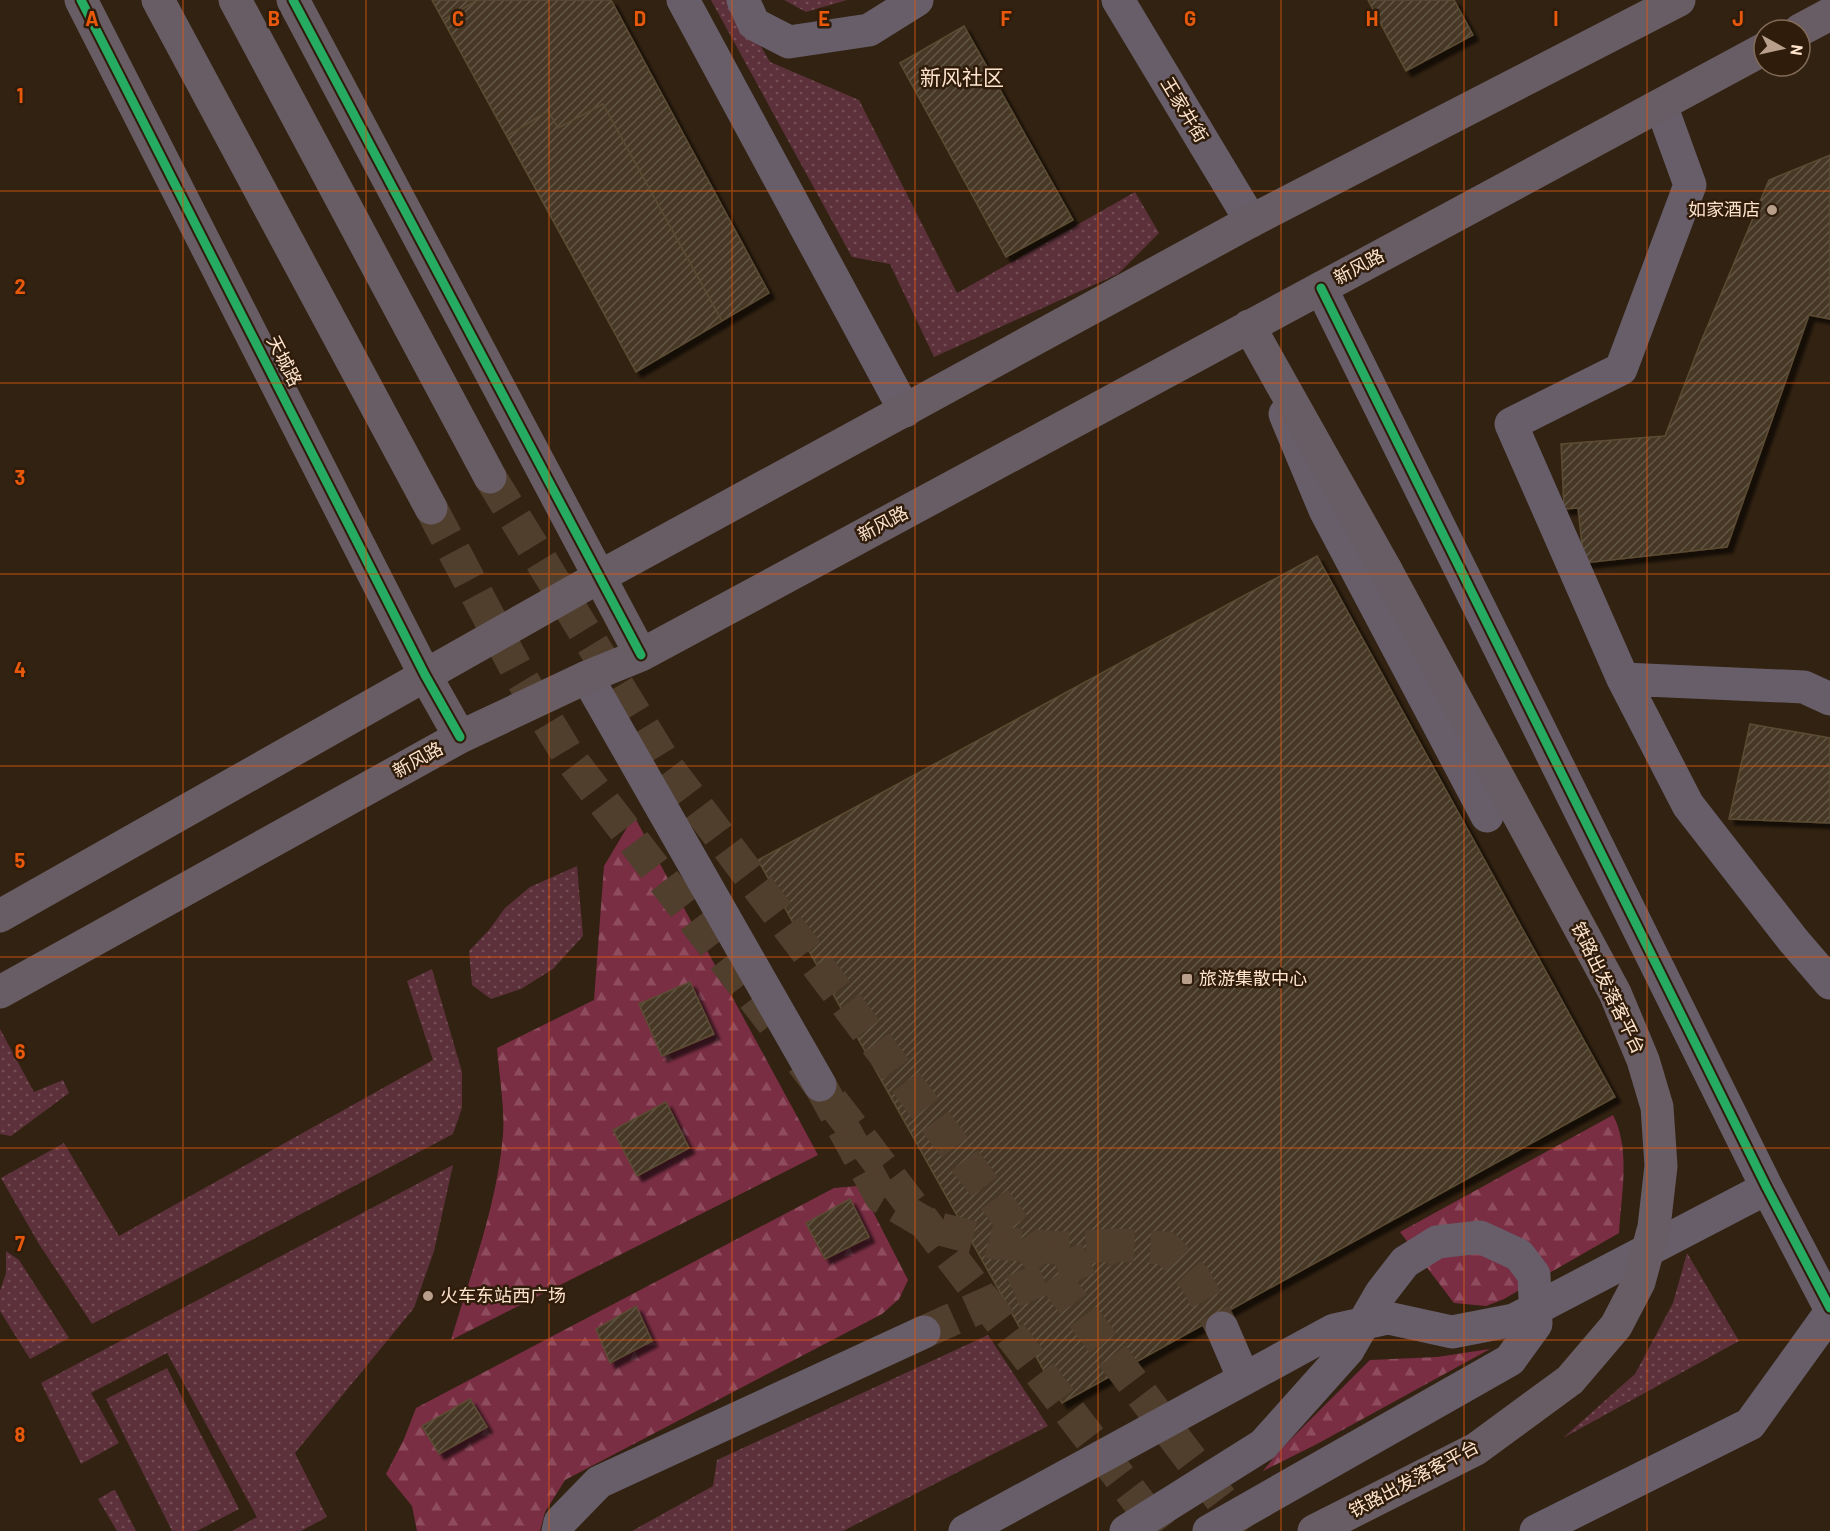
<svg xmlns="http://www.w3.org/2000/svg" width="1830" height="1531" font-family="Barlow,'Noto Sans SC',sans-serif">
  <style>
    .grass { fill: url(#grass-dots) }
    .forest { fill: url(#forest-firs) }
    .building { fill: url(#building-hatch); stroke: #5b4c33; stroke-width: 1.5; filter: url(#shadow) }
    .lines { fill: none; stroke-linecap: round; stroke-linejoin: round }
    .minor-tunnel { stroke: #513f2d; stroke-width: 33; stroke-dasharray: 33 16; stroke-linecap: butt }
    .major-tunnel { stroke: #513f2d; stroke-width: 33; stroke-dasharray: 33 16; stroke-linecap: butt }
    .minor { stroke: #675e6a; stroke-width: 33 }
    .major { stroke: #695d65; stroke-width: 33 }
    .minor-bridge { stroke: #675e6a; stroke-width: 33 }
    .major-bridge { stroke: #695d65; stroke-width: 33 }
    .cycleway-casing { stroke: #2f1c0a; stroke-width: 13 }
    .cycleway { stroke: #26ab63; stroke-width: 9 }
    .grid { fill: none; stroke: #e8590c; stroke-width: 1.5; stroke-opacity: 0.55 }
    .poi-dot { fill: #b79f8b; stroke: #2f1c0a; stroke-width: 2 }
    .labels { text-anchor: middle; stroke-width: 5; stroke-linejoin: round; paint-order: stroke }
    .street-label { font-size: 18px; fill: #fee3cd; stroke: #2f1c0a }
    .poi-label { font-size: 18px; fill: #fee3cd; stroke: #2f1c0a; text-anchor: start }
    .quarter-label { font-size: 21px; fill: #fee3cd; stroke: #2f1c0a }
    .grid-label { font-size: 20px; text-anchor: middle; font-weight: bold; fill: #e8590c; stroke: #2f1c0a; stroke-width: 5; stroke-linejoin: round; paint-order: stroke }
  </style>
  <defs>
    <pattern id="grass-dots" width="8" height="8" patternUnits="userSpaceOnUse" patternTransform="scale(1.5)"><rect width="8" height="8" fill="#5d313b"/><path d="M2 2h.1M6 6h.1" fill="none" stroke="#754f56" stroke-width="1.8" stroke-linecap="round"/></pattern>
    <pattern id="forest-firs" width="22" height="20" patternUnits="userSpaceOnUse" patternTransform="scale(1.5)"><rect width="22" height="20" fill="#7a2e44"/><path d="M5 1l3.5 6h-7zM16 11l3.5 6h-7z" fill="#8e4c5e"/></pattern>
    <pattern id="building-hatch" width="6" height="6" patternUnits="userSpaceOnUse" patternTransform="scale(1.5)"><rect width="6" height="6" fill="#463928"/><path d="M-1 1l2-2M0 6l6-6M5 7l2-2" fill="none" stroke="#625646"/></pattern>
    <filter id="shadow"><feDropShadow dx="5.5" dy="5.5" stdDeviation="1.5" flood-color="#0009"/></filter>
  </defs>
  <rect width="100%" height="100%" fill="#322211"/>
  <path class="grass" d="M 711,0 L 734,0 L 770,62 L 859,100 L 957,293 L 1135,192 L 1159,233 L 1118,274 L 934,357 L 890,264 L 852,257 Z
    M 784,0 L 847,0 L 806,12 Z
    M 577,866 L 583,936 L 553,969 L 521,989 L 491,999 L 472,985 L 469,951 L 489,930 L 505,908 L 530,887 Z
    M 432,969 L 462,1072 L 462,1108 L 453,1134 L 92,1324 L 39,1244 L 1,1178 L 64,1143 L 119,1236 L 433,1060 L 407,981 Z
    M 0,1029 L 34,1092 L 63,1080 L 69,1093 L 11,1136 L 0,1134 Z
    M 453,1165 L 434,1251 L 414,1308 L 295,1453 L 327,1517 L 301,1531 L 232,1531 L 257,1517 L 167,1353 L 91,1393 L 119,1443 L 81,1464 L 41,1383 Z
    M 6,1251 L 19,1260 L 69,1338 L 30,1359 L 0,1311 L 0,1291 L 6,1273 Z
    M 1687,1253 L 1739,1341 L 1563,1438 L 1635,1374 L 1673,1303 Z
    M 988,1335 L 1048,1426 L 843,1531 L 632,1531 L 713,1486 L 717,1460 Z
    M 167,1368 L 239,1509 L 197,1531 L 172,1531 L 106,1399 Z
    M 114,1490 L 115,1490 L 136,1531 L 117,1531 L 98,1499 Z"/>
  <path class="forest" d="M 634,816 L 818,1155 L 451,1340 C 471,1273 497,1205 503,1135 C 505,1108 499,1075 497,1048 L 594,1000 L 604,866 Z
    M 1613,1115 C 1631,1150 1621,1196 1619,1233 L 1504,1299 L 1486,1306 L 1454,1303 L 1400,1232 Z
    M 857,1186 L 866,1198 L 908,1280 L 899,1299 L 882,1314 L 565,1480 L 545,1512 L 540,1531 L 417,1531 L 412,1506 L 386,1474 L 404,1439 L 416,1408 L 834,1188 Z
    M 1490,1349 L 1317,1444 L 1263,1471 L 1281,1449 L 1370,1360 L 1437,1357 Z"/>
  <path class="building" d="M 432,0 L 611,0 L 769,293 L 636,372 Z
    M 432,0 L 478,0 L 443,20 Z
    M 1368,0 L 1454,0 L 1473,35 L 1406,71 Z
    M 964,26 L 1073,220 L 1006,257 L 900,63 Z
    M 603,104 L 722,321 L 636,372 L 507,136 L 548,111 L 558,128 Z
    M 1830,155 L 1830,319 L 1809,315 L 1727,547 L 1584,563 L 1578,508 L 1564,509 L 1561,444 L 1665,436 L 1700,344 L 1769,180 Z
    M 1317,556 L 1615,1097 L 1062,1403 L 758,860 Z
    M 1750,724 L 1830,738 L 1830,823 L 1729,819 Z
    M 690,982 L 714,1034 L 662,1056 L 639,1004 Z
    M 666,1102 L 689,1148 L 637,1176 L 613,1130 Z
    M 850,1199 L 869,1237 L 825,1259 L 806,1223 Z
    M 636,1306 L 652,1341 L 610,1363 L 596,1329 Z
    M 470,1399 L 487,1427 L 439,1454 L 422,1426 Z"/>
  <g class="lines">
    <path class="minor-tunnel" d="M 820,1085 L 881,1197 L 932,1227 L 994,1243 L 1062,1248 L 1117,1245
      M 924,1332 L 1117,1245 L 1166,1248 L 1195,1279 L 1222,1328"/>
    <path class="major-tunnel" d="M 490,477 L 668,768 L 1245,1531
      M 431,508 L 520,676 L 569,757 L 773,1023
      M 802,1062 L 1161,1531"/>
    <path class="minor" d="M 683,0 L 905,411
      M 743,0 L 754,24 L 789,42 L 869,30 L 917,0
      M 1118,0 L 1251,221
      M 1661,105 L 1690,185 L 1621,369 L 1511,424 L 1623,679 L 1688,805 L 1793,940 L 1830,983
      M 1321,288 L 1767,1188 L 1830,1308
      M 1285,414 L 1325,510 L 1487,816
      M 587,677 L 820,1085
      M 1623,679 L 1804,687 L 1830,699
      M 1222,1328 L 1244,1379
      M 558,1531 L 560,1522 L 599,1482 L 924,1332
      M 965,1531 L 1334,1330 L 1388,1318 L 1452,1332 L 1514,1320 L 1767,1188
      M 1126,1531 L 1263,1445
      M 1536,1531 L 1750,1424 L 1830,1313"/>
    <path class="major" d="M 81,0 L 425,675 L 460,737
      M 158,0 L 431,508
      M 235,0 L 490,477
      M 293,0 L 641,655
      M 1800,30 L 1830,14
      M 1249,326 L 1386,570
      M 0,916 L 599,577 L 1251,221 L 1679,0
      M 0,992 L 460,737 L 587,677 L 641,655 L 1764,49"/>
    <path class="minor-bridge" d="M 1209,1531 L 1510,1360 L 1536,1324 L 1534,1275 L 1519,1255 L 1480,1237 L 1437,1242 L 1405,1262 L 1381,1293 L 1348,1350 L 1263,1445"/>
    <path class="major-bridge" d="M 1314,1531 L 1476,1449 L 1570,1380 L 1616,1326 L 1639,1282 L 1654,1227 L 1661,1166 L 1657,1107 L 1643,1060 L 1615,993 L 1386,570"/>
    <defs>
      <path id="cycleway" d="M 81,0 L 425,675 L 460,737
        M 293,0 L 641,655
        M 1321,288 L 1767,1188 L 1830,1308"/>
    </defs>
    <use href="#cycleway" class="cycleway-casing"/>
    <use href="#cycleway" class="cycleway"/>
  </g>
  <path class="grid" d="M 183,0 L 183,1531M 366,0 L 366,1531M 549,0 L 549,1531M 732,0 L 732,1531M 915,0 L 915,1531M 1098,0 L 1098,1531M 1281,0 L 1281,1531M 1464,0 L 1464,1531M 1647,0 L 1647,1531M 0,191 L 1830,191M 0,383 L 1830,383M 0,574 L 1830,574M 0,766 L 1830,766M 0,957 L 1830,957M 0,1148 L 1830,1148M 0,1340 L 1830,1340"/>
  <g class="poi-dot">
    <circle cx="1772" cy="210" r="6"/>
    <rect x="1181" y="973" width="12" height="12" rx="3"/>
    <circle cx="428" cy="1296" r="6"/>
  </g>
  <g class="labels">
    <g class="street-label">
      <text transform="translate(1184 110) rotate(59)" y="6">王家井街</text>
      <text transform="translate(1359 267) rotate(-28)" y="6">新风路</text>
      <text transform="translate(284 361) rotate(63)" y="6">天城路</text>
      <text transform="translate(883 524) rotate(-28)" y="6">新风路</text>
      <text transform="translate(418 760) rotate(-29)" y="6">新风路</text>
      <text transform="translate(1608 988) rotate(64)" y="6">铁路出发落客平台</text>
      <text transform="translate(1414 1479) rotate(-28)" y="6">铁路出发落客平台</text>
    </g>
    <g class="poi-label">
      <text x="1760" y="216" text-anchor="end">如家酒店</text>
      <text x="1199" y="985">旅游集散中心</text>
      <text x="440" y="1302">火车东站西广场</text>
    </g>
    <g class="quarter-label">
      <text x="962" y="85">新风社区</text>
    </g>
  </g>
  <g class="grid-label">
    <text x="92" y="26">A</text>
    <text x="274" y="26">B</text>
    <text x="458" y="26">C</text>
    <text x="640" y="26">D</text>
    <text x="824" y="26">E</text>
    <text x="1006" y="26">F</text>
    <text x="1190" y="26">G</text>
    <text x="1372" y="26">H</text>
    <text x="1556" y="26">I</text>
    <text x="1738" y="26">J</text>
    <text x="20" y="103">1</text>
    <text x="20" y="294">2</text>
    <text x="20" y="485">3</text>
    <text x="20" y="677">4</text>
    <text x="20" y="868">5</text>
    <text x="20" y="1059">6</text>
    <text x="20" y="1251">7</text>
    <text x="20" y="1442">8</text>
  </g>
  <g transform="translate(1782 48) rotate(98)"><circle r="28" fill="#2f1c0a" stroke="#826c58" stroke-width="1.5"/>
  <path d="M0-4.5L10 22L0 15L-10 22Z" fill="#b79f8b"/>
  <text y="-9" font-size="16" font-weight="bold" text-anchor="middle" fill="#fee3cd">N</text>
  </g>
</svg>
